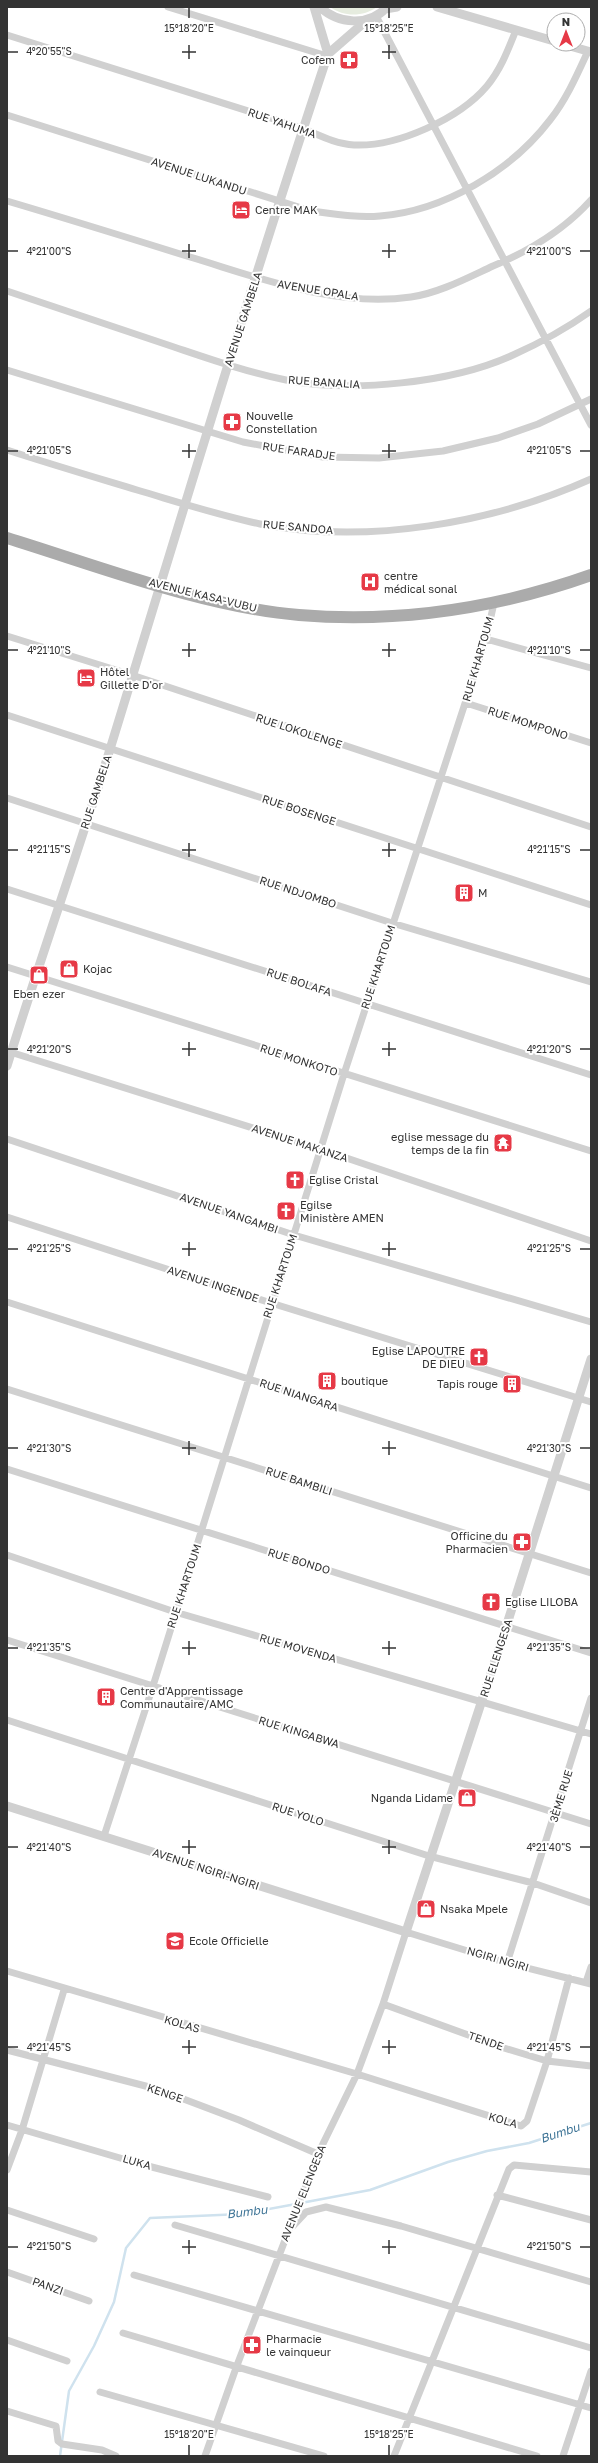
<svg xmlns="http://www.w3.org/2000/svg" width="598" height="2463" font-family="'Golos Text',sans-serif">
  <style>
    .green { fill: #e6ecdf }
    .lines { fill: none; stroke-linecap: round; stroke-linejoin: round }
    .stream { stroke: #cfe2ee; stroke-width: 2.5 }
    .minor { stroke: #d0d0d0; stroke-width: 7 }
    .tertiary { stroke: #d0d0d0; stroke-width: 9 }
    .primary { stroke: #ababab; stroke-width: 12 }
    .ticks { fill: none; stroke: #333; stroke-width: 1.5 }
    .labels { text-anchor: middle; stroke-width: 4; stroke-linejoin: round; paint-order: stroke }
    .poi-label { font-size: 11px; fill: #333; stroke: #fff; text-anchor: start }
    .street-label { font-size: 11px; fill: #333; stroke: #fff }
    .water-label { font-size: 12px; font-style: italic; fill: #3f7597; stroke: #fff }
    .ticks-label { font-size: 10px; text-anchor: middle; fill: #333; stroke: #fff; stroke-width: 4; stroke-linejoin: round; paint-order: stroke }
  </style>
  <rect width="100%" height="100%" fill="#fff"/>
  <path class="green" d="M 330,7 L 377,7 C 363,17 344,17 330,7 Z"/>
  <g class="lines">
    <path class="stream" d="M 301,2203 L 370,2190 L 448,2162 L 487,2151 L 529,2143 L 591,2123
      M 60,2456 L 69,2391 L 94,2346 L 114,2302 L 126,2248 L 150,2218 L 242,2214 L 296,2204"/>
    <path class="minor" d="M 168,7 L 327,56
      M 376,16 L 591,425
      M 7,35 L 302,128 C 319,135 335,144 354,145 C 397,147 459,119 487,86 C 501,69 508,50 516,30
      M 7,115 L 311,211 C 334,214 357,218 380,216 C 444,211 511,171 550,120 C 566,100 577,75 588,51
      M 7,201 C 68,219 129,238 190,257 C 260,278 336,308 411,297 C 439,293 467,278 493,266 C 529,251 565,229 591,200
      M 7,291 C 61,309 114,327 168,345 C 207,358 246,372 286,380 C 352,393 452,383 513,355 C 540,343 567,328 591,311
      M 7,370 L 243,442 L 323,457 L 379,458 L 443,451 L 498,438 L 538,424 L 591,399
      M 7,450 C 50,464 94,477 137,490 C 178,502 218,515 260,524 C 367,545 493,523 591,479
      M 7,636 L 132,675 L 591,827
      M 486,639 L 591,668
      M 466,703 L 591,743
      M 7,715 L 591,905
      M 7,798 L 392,923 L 591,982
      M 7,889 L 591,1075
      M 7,967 L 591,1151
      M 7,1051 L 320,1149 L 591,1241
      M 7,1139 L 294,1235 L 591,1322
      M 7,1217 L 271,1303 L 591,1402
      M 7,1302 L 591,1488
      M 7,1389 L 591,1573
      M 7,1469 L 591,1653
      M 7,1555 L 175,1612 L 591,1734
      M 7,1640 L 591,1824
      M 7,1720 L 429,1856 L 533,1883 L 591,1903
      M 104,1836 L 153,1686 L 344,1074 L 486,639 L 494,603
      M 507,1963 L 591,1698
      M 7,1971 L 357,2074 L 521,2126 L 527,2121 L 547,2061 L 569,1978
      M 586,1982 L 591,1967
      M 383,2004 L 504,2048 L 547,2061 L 591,2066
      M 7,2050 L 157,2089 L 239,2120 L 318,2154
      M 7,2125 L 144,2165 L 268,2197
      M 7,2170 L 22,2130 L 64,1990
      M 497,2195 L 591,2220
      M 7,2210 L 94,2239
      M 175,2225 L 591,2348
      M 293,2226 L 306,2212 L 326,2207 L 401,2226 L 591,2282
      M 7,2272 L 89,2301
      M 134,2275 L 591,2408
      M 123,2333 L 537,2456
      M 7,2340 L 67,2361
      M 100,2392 L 324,2456
      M 7,2411 L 56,2426 L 58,2441 L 62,2444 L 102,2450 L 116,2456
      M 205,2456 L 236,2368 L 318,2154 L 357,2074 L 383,2004 L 406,1932 L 507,1963 L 591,1984
      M 394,2456 L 509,2169 L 514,2165 L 591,2172
      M 563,2456 L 591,2371"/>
    <path class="tertiary" d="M 314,7 L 328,54
      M 320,7 C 338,24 369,27 387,7
      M 437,7 L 554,41
      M 385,9 L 397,7
      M 563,44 L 591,52
      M 328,54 L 367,20
      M 7,1066 C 40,959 78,853 111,746 C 182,515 251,284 328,54
      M 7,1806 L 406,1932 L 507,1624 L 591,1359"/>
    <path class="primary" d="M 7,538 C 98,566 204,607 299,615 C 398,623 498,608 591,575"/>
  </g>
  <path class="ticks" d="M 189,8 L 189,18M 389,8 L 389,18M 189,45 L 189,59M 389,45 L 389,59M 8,52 L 18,52M 182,52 L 196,52M 382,52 L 396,52M 189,244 L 189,258M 389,244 L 389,258M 8,251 L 18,251M 182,251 L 196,251M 382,251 L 396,251M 580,251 L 590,251M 189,444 L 189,458M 389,444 L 389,458M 8,451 L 18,451M 182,451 L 196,451M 382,451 L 396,451M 580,451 L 590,451M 189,643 L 189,657M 389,643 L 389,657M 8,650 L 18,650M 182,650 L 196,650M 382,650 L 396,650M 580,650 L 590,650M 189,843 L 189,857M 389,843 L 389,857M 8,850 L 18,850M 182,850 L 196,850M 382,850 L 396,850M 580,850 L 590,850M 189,1042 L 189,1056M 389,1042 L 389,1056M 8,1049 L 18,1049M 182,1049 L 196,1049M 382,1049 L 396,1049M 580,1049 L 590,1049M 189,1242 L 189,1256M 389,1242 L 389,1256M 8,1249 L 18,1249M 182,1249 L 196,1249M 382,1249 L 396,1249M 580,1249 L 590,1249M 189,1441 L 189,1455M 389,1441 L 389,1455M 8,1448 L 18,1448M 182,1448 L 196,1448M 382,1448 L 396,1448M 580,1448 L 590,1448M 189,1641 L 189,1655M 389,1641 L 389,1655M 8,1648 L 18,1648M 182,1648 L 196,1648M 382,1648 L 396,1648M 580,1648 L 590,1648M 189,1840 L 189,1854M 389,1840 L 389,1854M 8,1847 L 18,1847M 182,1847 L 196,1847M 382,1847 L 396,1847M 580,1847 L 590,1847M 189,2040 L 189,2054M 389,2040 L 389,2054M 8,2047 L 18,2047M 182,2047 L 196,2047M 382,2047 L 396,2047M 580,2047 L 590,2047M 189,2240 L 189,2254M 389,2240 L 389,2254M 8,2247 L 18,2247M 182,2247 L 196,2247M 382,2247 L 396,2247M 580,2247 L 590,2247M 189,2445 L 189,2455M 389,2445 L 389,2455"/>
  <defs>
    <symbol id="pharmacy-square" viewBox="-11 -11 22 22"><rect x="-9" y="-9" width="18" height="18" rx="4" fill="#e63946" stroke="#fff"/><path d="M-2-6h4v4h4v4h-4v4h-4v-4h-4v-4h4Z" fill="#fff"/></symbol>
    <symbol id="hotel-square" viewBox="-11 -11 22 22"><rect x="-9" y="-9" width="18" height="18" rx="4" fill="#e63946" stroke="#fff"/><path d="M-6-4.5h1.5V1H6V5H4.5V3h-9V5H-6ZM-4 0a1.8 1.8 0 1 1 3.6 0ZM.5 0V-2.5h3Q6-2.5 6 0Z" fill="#fff"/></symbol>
    <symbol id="hospital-square" viewBox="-11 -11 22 22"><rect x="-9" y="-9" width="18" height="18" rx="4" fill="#e63946" stroke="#fff"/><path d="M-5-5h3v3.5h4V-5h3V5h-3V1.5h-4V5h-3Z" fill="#fff"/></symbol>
    <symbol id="building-square" viewBox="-11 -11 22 22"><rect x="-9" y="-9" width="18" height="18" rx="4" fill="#e63946" stroke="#fff"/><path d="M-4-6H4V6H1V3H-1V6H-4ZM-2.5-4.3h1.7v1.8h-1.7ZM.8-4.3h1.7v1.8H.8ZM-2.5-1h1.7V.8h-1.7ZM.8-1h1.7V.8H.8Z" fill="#fff"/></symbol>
    <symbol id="shop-square" viewBox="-11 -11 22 22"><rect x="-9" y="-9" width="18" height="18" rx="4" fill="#e63946" stroke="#fff"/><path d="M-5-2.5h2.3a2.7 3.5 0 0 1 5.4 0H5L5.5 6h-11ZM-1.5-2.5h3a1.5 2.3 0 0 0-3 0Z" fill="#fff"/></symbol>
    <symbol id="temple-square" viewBox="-11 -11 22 22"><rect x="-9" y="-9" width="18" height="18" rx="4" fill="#e63946" stroke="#fff"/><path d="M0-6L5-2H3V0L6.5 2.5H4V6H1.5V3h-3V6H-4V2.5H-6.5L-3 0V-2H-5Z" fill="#fff"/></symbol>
    <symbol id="church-square" viewBox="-11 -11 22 22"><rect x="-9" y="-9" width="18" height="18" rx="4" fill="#e63946" stroke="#fff"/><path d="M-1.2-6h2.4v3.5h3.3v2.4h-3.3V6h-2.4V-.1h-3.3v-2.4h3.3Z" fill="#fff"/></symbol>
    <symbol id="school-square" viewBox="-11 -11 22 22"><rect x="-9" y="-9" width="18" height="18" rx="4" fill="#e63946" stroke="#fff"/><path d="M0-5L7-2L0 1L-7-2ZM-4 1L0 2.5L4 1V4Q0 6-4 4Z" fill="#fff"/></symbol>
  </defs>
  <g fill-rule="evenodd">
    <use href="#pharmacy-square" x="338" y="49" width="22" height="22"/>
    <use href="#hotel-square" x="230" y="199" width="22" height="22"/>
    <use href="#pharmacy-square" x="221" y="411" width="22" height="22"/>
    <use href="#hospital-square" x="359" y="571" width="22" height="22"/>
    <use href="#hotel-square" x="75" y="667" width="22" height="22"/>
    <use href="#building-square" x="453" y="882" width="22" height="22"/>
    <use href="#shop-square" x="58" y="958" width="22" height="22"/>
    <use href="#shop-square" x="28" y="964" width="22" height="22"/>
    <use href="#temple-square" x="492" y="1132" width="22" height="22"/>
    <use href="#church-square" x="284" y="1169" width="22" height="22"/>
    <use href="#church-square" x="275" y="1200" width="22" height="22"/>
    <use href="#church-square" x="468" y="1346" width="22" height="22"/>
    <use href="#building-square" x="316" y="1370" width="22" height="22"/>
    <use href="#building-square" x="501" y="1373" width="22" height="22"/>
    <use href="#pharmacy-square" x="511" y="1531" width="22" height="22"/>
    <use href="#church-square" x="480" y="1591" width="22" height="22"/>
    <use href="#building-square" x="95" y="1686" width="22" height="22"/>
    <use href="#shop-square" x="456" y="1787" width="22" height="22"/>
    <use href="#shop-square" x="415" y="1898" width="22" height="22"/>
    <use href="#school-square" x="164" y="1930" width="22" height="22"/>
    <use href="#pharmacy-square" x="241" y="2334" width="22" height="22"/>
  </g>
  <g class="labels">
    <g class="poi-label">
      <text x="335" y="64" text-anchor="end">Cofem</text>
      <text x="255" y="214">Centre MAK</text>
      <text x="246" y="420">Nouvelle<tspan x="246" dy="13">Constellation</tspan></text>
      <text x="384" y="580">centre<tspan x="384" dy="13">médical sonal</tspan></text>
      <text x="100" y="676">Hôtel<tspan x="100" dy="13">Gillette D'or</tspan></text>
      <text x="478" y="897">M</text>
      <text x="83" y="973">Kojac</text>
      <text x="39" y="998" text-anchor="middle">Eben ezer</text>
      <text x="489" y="1141" text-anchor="end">eglise message du<tspan x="489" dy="13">temps de la fin</tspan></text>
      <text x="309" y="1184">Eglise Cristal</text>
      <text x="300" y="1209">Egilse<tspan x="300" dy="13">Ministère AMEN</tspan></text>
      <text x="465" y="1355" text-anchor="end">Eglise LAPOUTRE<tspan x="465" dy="13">DE DIEU</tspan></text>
      <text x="341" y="1385">boutique</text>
      <text x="498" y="1388" text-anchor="end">Tapis rouge</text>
      <text x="508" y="1540" text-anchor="end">Officine du<tspan x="508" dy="13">Pharmacien</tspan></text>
      <text x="505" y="1606">Eglise LILOBA</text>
      <text x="120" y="1695">Centre d'Apprentissage<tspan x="120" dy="13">Communautaire/AMC</tspan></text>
      <text x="453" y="1802" text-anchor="end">Nganda Lidame</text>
      <text x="440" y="1913">Nsaka Mpele</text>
      <text x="189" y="1945">Ecole Officielle</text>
      <text x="266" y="2343">Pharmacie<tspan x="266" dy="13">le vainqueur</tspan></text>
    </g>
    <g class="street-label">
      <text transform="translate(282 123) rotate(19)" y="4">RUE YAHUMA</text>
      <text transform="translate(199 176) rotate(18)" y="4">AVENUE LUKANDU</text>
      <text transform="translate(318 290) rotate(9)" y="4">AVENUE OPALA</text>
      <text transform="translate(243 319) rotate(-72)" y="4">AVENUE GAMBELA</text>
      <text transform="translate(324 382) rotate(4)" y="4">RUE BANALIA</text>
      <text transform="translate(299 451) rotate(8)" y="4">RUE FARADJE</text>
      <text transform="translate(298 527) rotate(5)" y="4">RUE SANDOA</text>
      <text transform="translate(203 595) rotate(14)" y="4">AVENUE KASA-VUBU</text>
      <text transform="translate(478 659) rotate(-74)" y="4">RUE KHARTOUM</text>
      <text transform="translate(528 723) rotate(18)" y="4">RUE MOMPONO</text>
      <text transform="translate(299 731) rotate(18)" y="4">RUE LOKOLENGE</text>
      <text transform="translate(96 792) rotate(-72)" y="4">RUE GAMBELA</text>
      <text transform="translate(299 810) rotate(18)" y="4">RUE BOSENGE</text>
      <text transform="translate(298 892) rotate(18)" y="4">RUE NDJOMBO</text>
      <text transform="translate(378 967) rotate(-72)" y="4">RUE KHARTOUM</text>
      <text transform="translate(299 982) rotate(18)" y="4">RUE BOLAFA</text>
      <text transform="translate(299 1060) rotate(18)" y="4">RUE MONKOTO</text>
      <text transform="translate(300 1143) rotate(18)" y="4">AVENUE MAKANZA</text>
      <text transform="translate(229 1213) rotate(19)" y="4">AVENUE YANGAMBI</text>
      <text transform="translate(280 1276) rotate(-72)" y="4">RUE KHARTOUM</text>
      <text transform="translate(213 1284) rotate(18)" y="4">AVENUE INGENDE</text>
      <text transform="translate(299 1395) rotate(18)" y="4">RUE NIANGARA</text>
      <text transform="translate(299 1481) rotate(18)" y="4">RUE BAMBILI</text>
      <text transform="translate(299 1561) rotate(17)" y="4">RUE BONDO</text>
      <text transform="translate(184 1586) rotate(-72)" y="4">RUE KHARTOUM</text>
      <text transform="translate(298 1648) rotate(16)" y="4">RUE MOVENDA</text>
      <text transform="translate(496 1658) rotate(-72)" y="4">RUE ELENGESA</text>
      <text transform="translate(299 1732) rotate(17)" y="4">RUE KINGABWA</text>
      <text transform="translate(561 1796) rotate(-73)" y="4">3ÈME RUE</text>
      <text transform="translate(298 1814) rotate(18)" y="4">RUE YOLO</text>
      <text transform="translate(206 1869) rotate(18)" y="4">AVENUE NGIRI-NGIRI</text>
      <text transform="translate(498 1959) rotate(16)" y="4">NGIRI NGIRI</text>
      <text transform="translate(182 2024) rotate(16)" y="4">KOLAS</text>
      <text transform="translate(486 2041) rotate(19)" y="4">TENDE</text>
      <text transform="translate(165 2093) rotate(19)" y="4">KENGE</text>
      <text transform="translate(503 2120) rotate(16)" y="4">KOLA</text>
      <text transform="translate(137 2162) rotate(16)" y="4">LUKA</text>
      <text transform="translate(303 2193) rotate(-68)" y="4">AVENUE ELENGESA</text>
      <text transform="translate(48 2286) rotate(19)" y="4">PANZI</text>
    </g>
    <g class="water-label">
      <text transform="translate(560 2133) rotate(-18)" y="4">Bumbu</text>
      <text transform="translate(247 2212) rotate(-7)" y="4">Bumbu</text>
    </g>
  </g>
  <g class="ticks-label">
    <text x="189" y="32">15°18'20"E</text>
    <text x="389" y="32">15°18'25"E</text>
    <text x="49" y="55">4°20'55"S</text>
    <text x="49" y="255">4°21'00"S</text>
    <text x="549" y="255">4°21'00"S</text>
    <text x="49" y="454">4°21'05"S</text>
    <text x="549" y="454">4°21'05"S</text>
    <text x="49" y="654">4°21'10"S</text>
    <text x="549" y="654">4°21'10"S</text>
    <text x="49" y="853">4°21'15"S</text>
    <text x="549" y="853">4°21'15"S</text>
    <text x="49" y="1053">4°21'20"S</text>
    <text x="549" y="1053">4°21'20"S</text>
    <text x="49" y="1252">4°21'25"S</text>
    <text x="549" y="1252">4°21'25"S</text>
    <text x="49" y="1452">4°21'30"S</text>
    <text x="549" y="1452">4°21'30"S</text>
    <text x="49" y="1651">4°21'35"S</text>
    <text x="549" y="1651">4°21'35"S</text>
    <text x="49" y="1851">4°21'40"S</text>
    <text x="549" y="1851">4°21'40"S</text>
    <text x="49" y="2051">4°21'45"S</text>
    <text x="549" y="2051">4°21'45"S</text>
    <text x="49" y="2250">4°21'50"S</text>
    <text x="549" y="2250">4°21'50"S</text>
    <text x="189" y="2438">15°18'20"E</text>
    <text x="389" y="2438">15°18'25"E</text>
  </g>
  <rect width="598" height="2463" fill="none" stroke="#333333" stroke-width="16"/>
  <g transform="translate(566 32)"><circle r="19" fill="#ffffff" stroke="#adadad"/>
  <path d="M0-3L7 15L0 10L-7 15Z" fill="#e63946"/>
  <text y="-6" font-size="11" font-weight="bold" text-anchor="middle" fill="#333333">N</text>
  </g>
</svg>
